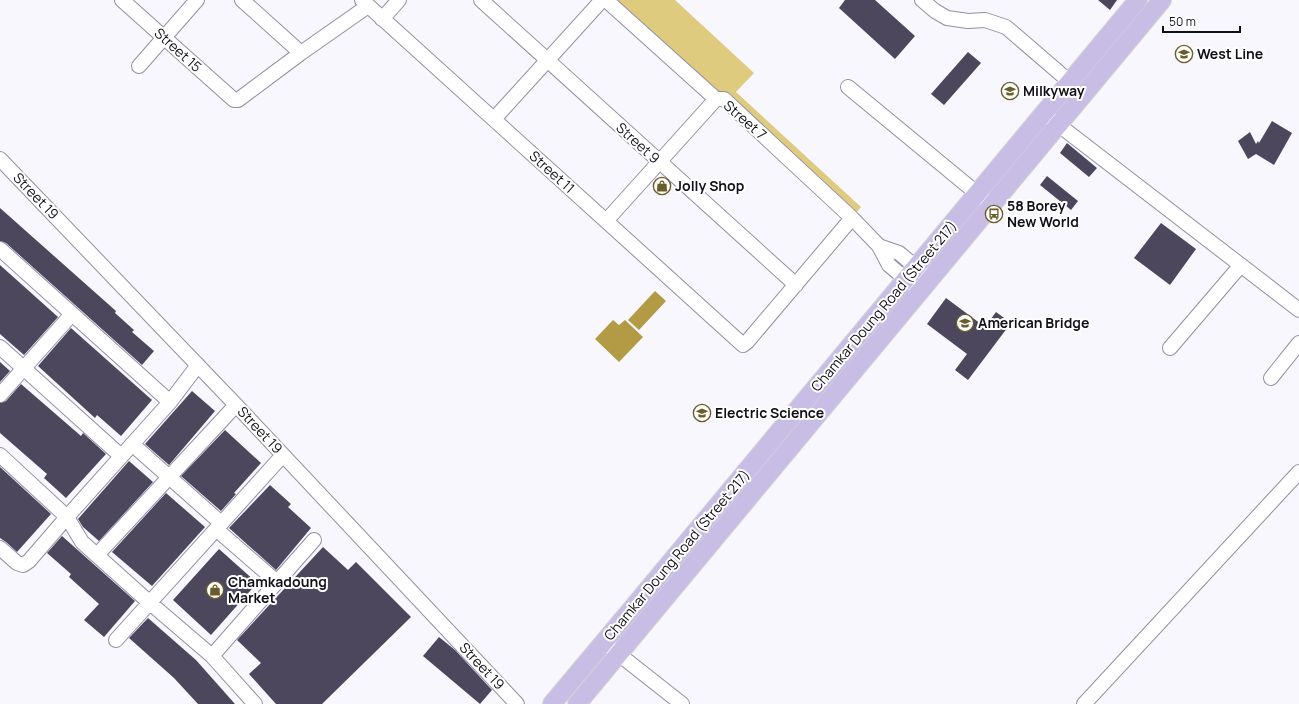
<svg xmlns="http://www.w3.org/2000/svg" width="1299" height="704" font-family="Manrope,sans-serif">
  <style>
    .green { fill: #dfcb7e }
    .water { fill: #b29b44 }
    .building { fill: #4c475d }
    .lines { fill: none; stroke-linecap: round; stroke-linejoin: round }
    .minor-casing { stroke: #938ea7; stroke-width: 16 }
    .major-casing { stroke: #d4d4d5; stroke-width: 20 }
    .minor { stroke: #fff; stroke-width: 14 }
    .major { stroke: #c8bee5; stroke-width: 18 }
    .labels { text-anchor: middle; stroke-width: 4; stroke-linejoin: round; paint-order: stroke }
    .street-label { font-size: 14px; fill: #110f18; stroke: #fff }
    .poi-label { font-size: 14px; font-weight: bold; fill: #110f18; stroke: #fff; text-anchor: start }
  </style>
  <rect width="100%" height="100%" fill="#f8f7fd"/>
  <path class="green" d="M 616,0 L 675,0 L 754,73 L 736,92 L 861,207 L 852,218 Z"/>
  <path class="water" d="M 655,291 L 666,301 L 639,330 L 628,320 Z
    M 613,320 L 619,325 L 625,320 L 643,337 L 619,362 L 595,339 Z"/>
  <path class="building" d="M 845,0 L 875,0 L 915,36 L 895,59 L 839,8 Z
    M 1098,0 L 1117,0 L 1110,10 Z
    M 968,52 L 981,63 L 944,105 L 931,94 Z
    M 1272,121 L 1292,133 L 1274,165 L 1256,154 L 1248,159 L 1238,141 L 1250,132 L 1256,144 L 1258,141 L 1259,143 Z
    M 1067,143 L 1097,168 L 1089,177 L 1060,153 Z
    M 1047,176 L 1078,201 L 1071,210 L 1040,185 Z
    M 0,208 L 116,311 L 115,313 L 134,330 L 132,332 L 154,351 L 142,365 L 6,243 L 0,241 Z
    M 1161,223 L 1196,249 L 1170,285 L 1134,258 Z
    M 0,265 L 58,317 L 24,355 L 0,334 Z
    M 946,298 L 985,327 L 996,312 L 1011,323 L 968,380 L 955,370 L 967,354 L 927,324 Z
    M 71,328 L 152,400 L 121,436 L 97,415 L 95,418 L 38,366 Z
    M 0,362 L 10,371 L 0,382 Z
    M 21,384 L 81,436 L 83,433 L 106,454 L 66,498 L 44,478 L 47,474 L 0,433 L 0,403 L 6,401 Z
    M 192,391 L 215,411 L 169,465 L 145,444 Z
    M 225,430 L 261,463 L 234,493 L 236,494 L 221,511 L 181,476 Z
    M 129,461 L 153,482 L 99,541 L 83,527 L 78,519 Z
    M 0,467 L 51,514 L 17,552 L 6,542 L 0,538 Z
    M 270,485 L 291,504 L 288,507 L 311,528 L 276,570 L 229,528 Z
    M 166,493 L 205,527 L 152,586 L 112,552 Z
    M 62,536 L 135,601 L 104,637 L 84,620 L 99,604 L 69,577 L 71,574 L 47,553 Z
    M 323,547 L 348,570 L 356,562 L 411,617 L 322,704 L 276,704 L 249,674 L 261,663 L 237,640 Z
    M 219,549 L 257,583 L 211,635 L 173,600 Z
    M 148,618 L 196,660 L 235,704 L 198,704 L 174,678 L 129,638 Z
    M 439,637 L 455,650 L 492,690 L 480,704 L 423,656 Z"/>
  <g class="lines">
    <defs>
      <path id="minor" d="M 122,0 L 234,100 L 238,100 L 301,53 L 368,6
        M 242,0 L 301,53
        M 362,0 L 743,345 L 747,342 L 852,218
        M 481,0 L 796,285
        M 606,0 L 716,99 L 724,99 L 852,218 L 879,246 L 889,265 L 920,291
        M 922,0 L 935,11 L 947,18 L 968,21 L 985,20 L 1006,27 L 1070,82
        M 382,19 L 399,0
        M 139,66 L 197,0
        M 848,87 L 985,200
        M 494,119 L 602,0
        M 1051,119 L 1299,310
        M 0,159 L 236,405 L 517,704
        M 606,221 L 716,99
        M 879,246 L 899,253 L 930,279
        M 0,249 L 170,402
        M 0,347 L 121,456
        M 1170,348 L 1241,265
        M 1271,378 L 1299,343
        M 0,395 L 72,314
        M 132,444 L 221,523
        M 0,455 L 67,517 L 82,542 L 150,603 L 212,656 L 255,704
        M 216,529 L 277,582
        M 0,548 L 17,563 L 23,565 L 29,561 L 67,517 L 170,402 L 198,365
        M 97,555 L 236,405
        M 116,640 L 283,455
        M 611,648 L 682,704
        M 212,656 L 314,540
        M 1084,704 L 1299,472"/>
      <path id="major" d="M 552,704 L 630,611 L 1138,0
        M 577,704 L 1162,0"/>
    </defs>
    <use href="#minor" class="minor-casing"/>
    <use href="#major" class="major-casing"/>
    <use href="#minor" class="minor"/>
    <use href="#major" class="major"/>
  </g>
  <defs>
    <symbol id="school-ring" viewBox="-11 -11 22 22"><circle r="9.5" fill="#fff" stroke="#6b5d2a" stroke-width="1.5"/><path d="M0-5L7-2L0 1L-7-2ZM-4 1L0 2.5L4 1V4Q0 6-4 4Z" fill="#6b5d2a"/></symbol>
    <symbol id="shop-ring" viewBox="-11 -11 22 22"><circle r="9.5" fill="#fff" stroke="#6b5d2a" stroke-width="1.5"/><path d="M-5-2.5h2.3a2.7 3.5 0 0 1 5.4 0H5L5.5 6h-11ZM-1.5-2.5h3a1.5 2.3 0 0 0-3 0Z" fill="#6b5d2a"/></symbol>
    <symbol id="bus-ring" viewBox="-11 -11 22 22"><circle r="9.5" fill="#fff" stroke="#6b5d2a" stroke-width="1.5"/><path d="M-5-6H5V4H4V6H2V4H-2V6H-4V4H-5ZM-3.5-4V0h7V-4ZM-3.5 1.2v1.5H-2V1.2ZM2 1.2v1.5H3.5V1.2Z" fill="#6b5d2a"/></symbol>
  </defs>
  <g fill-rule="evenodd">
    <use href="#school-ring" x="1174" y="44" width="20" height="20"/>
    <use href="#school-ring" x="1000" y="81" width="20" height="20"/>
    <use href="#shop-ring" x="652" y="176" width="20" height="20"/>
    <use href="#bus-ring" x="984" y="204" width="20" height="20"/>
    <use href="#school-ring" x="955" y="313" width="20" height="20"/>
    <use href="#school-ring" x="692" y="403" width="20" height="20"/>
    <use href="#shop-ring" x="205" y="580" width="20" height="20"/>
  </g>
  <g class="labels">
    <g class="street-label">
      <text transform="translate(178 50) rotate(42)" y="5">Street 15</text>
      <text transform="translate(745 120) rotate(41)" y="5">Street 7</text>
      <text transform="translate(638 143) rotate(42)" y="5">Street 9</text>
      <text transform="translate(552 172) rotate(42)" y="5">Street 11</text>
      <text transform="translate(36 196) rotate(46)" y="5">Street 19</text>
      <text transform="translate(884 306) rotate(-50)" y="5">Chamkar Doung Road (Street 217)</text>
      <text transform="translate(260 430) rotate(47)" y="5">Street 19</text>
      <text transform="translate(677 555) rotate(-50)" y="5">Chamkar Doung Road (Street 217)</text>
      <text transform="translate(482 666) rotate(47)" y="5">Street 19</text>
    </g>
    <g class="poi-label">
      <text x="1197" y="59">West Line</text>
      <text x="1023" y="96">Milkyway</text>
      <text x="675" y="191">Jolly Shop</text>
      <text x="1007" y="211">58 Borey<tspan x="1007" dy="16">New World</tspan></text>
      <text x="978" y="328">American Bridge</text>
      <text x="715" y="418">Electric Science</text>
      <text x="228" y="587">Chamkadoung<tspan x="228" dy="16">Market</tspan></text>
    </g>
  </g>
  <path d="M1163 26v6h77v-6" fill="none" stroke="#110f18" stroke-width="2"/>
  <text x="1169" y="26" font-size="12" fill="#110f18" stroke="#ffffff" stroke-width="3" paint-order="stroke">50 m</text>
</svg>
